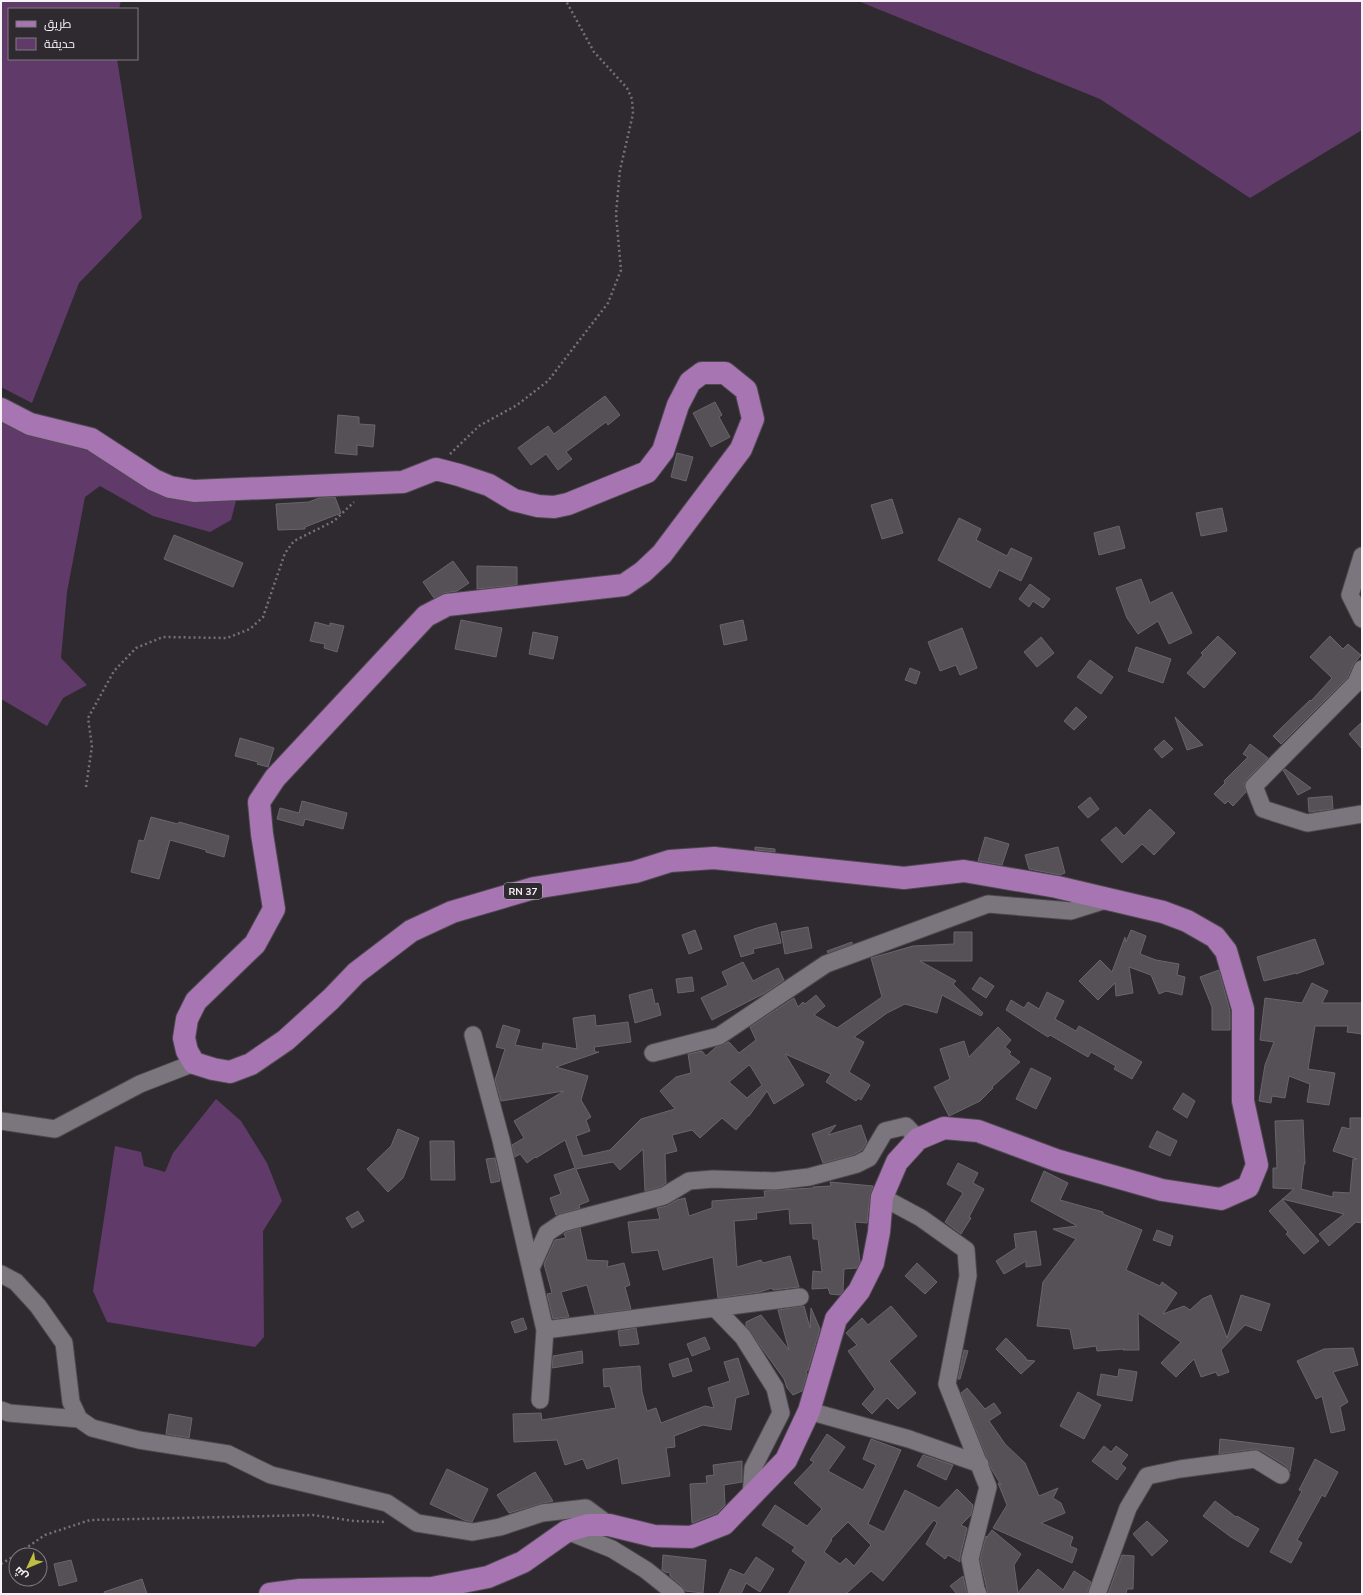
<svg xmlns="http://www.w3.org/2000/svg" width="1363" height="1595" font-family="'Nunito Sans',Cairo,sans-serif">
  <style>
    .green { fill: #603b69 }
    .building { fill: #565157; stroke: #6a656c; fill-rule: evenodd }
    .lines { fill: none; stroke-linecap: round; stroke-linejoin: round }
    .minor-casing { stroke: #4d494e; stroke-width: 19 }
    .primary-casing { stroke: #4d494e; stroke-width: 24 }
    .path { stroke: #757176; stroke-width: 2.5; stroke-dasharray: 2 3; stroke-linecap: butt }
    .minor { stroke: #7b767d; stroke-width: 17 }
    .primary { stroke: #a675b2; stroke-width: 22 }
    .labels { text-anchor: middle; stroke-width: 3; stroke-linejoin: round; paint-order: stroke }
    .shield { fill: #2f2a30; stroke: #bab7bb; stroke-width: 1 }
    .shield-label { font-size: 10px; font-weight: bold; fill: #f6f3f7 }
  </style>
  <rect width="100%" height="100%" fill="#2f2a30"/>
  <path class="green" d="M 1,1 L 121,1 L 119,9 L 9,9 L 9,59 L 117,59 L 142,218 L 79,283 L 32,403 L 1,387 Z
    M 858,1 L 1362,1 L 1362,130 L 1250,198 L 1100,99 Z
    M 1,415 L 99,455 L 237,497 L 231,520 L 210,532 L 153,516 L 100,486 L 85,497 L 67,592 L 61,658 L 87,685 L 63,698 L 47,726 L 1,699 Z
    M 216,1099 L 241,1121 L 267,1163 L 282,1201 L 263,1231 L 264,1337 L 255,1347 L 107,1322 L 93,1291 L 115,1146 L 141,1152 L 144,1166 L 165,1172 L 173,1153 Z"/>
  <path class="building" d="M 605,396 L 620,415 L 608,425 L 606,422 L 566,452 L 572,459 L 558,470 L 546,454 L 531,465 L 518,448 L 548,426 L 554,434 Z
    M 715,402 L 722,415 L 719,417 L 730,437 L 711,447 L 693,413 Z
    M 338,415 L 359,417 L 359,424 L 375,425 L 373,447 L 357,445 L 357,455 L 335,453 Z
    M 677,453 L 693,457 L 686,481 L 671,477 Z
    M 335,497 L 341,513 L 305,527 L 305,529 L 278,530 L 276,504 L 309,502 L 319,498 Z
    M 892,499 L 903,533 L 882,539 L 871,505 Z
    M 1222,508 L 1227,531 L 1201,536 L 1196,513 Z
    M 959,518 L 981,529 L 976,540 L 1007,556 L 1011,548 L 1032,558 L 1021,581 L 999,570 L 990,588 L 938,560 Z
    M 1119,526 L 1125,548 L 1099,555 L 1094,533 Z
    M 174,535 L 243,563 L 233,587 L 164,559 Z
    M 453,561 L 469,583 L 457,591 L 445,593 L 434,598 L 423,582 Z
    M 477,566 L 517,567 L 517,585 L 477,589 Z
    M 1141,579 L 1150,603 L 1172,592 L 1192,633 L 1169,644 L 1158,621 L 1138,634 L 1127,618 L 1116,588 Z
    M 1030,584 L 1050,599 L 1043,608 L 1033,601 L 1029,607 L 1019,599 Z
    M 461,620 L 502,628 L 496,657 L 455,649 Z
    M 743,620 L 747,640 L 724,645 L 720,625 Z
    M 315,622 L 330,626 L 330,623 L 344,626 L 337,652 L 324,648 L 325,644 L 310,641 Z
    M 962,628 L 977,668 L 960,675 L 956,665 L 940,671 L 928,642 Z
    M 533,632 L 558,637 L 553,659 L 529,654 Z
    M 1218,636 L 1236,653 L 1204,688 L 1187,673 L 1203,655 L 1201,653 Z
    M 1330,636 L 1343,649 L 1348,644 L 1361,655 L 1353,665 L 1348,677 L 1281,744 L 1273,736 L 1310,700 L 1311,701 L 1332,678 L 1310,657 Z
    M 1041,637 L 1054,653 L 1037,667 L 1024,652 Z
    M 1136,647 L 1171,659 L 1163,683 L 1128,671 Z
    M 1090,660 L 1113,677 L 1101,694 L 1077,677 Z
    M 910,668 L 920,672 L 916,684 L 905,680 Z
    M 1076,707 L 1087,717 L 1074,730 L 1064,721 Z
    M 1175,717 L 1203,745 L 1187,750 Z
    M 1362,722 L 1362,749 L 1349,734 Z
    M 240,738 L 274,748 L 268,767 L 257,764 L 258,762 L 235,756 Z
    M 1164,740 L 1173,749 L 1162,758 L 1154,749 Z
    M 1250,744 L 1268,758 L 1247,779 L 1244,784 L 1246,792 L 1233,806 L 1228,801 L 1225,804 L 1214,794 L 1225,783 L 1224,781 L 1248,757 L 1243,754 Z
    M 1285,769 L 1311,788 L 1298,795 L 1283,770 Z
    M 1332,796 L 1333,809 L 1309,812 L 1308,798 Z
    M 1090,797 L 1099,809 L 1088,818 L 1078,807 Z
    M 302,801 L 347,813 L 343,829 L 305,819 L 303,826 L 277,819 L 280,808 L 299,813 Z
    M 1150,809 L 1175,833 L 1154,855 L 1142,844 L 1122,863 L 1101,840 L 1116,827 L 1124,836 Z
    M 151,817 L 178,824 L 179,822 L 229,836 L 224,857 L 206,852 L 206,850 L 170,840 L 159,879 L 131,872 L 139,840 L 144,841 Z
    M 985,837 L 1009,844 L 1002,865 L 978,861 Z
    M 755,847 L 775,849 L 775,852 L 755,850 Z
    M 1058,847 L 1065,873 L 1060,875 L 1029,869 L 1025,855 Z
    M 776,923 L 781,943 L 753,949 L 754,953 L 741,957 L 734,936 L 757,928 Z
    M 808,927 L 812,948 L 785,954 L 781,932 Z
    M 695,930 L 702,949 L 689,954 L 682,935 Z
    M 1131,930 L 1146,936 L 1140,954 L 1156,960 L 1179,964 L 1177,975 L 1185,977 L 1182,995 L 1166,991 L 1159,994 L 1151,975 L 1129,967 L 1133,993 L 1116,996 L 1115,983 L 1098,1000 L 1079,981 L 1100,960 L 1112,972 L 1125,937 L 1126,942 Z
    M 954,932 L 972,932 L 972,961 L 920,961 L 956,981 L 953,984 L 983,1013 L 981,1016 L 942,995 L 937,1013 L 905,1004 L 887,1013 L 854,1037 L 864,1042 L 849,1072 L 870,1085 L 861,1100 L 858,1098 L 856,1101 L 826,1082 L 831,1074 L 785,1054 L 804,1085 L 774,1104 L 767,1091 L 749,1116 L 748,1116 L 736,1130 L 722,1118 L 700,1138 L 692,1130 L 672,1135 L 677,1151 L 665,1154 L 666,1183 L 660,1187 L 645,1191 L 643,1149 L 620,1170 L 613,1162 L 576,1169 L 589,1201 L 579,1205 L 580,1208 L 556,1215 L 550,1198 L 561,1194 L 554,1175 L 575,1168 L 565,1140 L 536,1158 L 535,1157 L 527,1163 L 520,1154 L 515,1157 L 512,1145 L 524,1138 L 514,1121 L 564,1091 L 501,1101 L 495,1080 L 505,1049 L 496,1047 L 503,1025 L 520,1030 L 515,1045 L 542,1050 L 543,1043 L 577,1049 L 573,1018 L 595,1015 L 596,1026 L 628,1022 L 631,1042 L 594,1047 L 595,1052 L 599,1052 L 556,1067 L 588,1076 L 581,1100 L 591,1117 L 586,1120 L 590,1131 L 576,1136 L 583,1156 L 610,1150 L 641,1119 L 675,1109 L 660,1091 L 676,1077 L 691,1073 L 688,1054 L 702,1051 L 706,1056 L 716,1047 L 729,1042 L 739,1053 L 756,1040 L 750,1027 L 794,998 L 798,1007 L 803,1002 L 805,1004 L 816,995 L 825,1006 L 814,1015 L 837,1028 L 882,997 L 871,958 L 913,946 L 954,944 ZM 749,1065 L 751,1067 L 762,1085 L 747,1098 L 729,1082 Z
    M 1315,939 L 1324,964 L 1296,974 L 1296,973 L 1264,981 L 1257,957 Z
    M 852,942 L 852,944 L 828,953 L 827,951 Z
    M 743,962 L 753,981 L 778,968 L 784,980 L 765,993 L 712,1020 L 701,998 L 728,985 L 722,972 Z
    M 1219,970 L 1230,1011 L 1230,1030 L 1212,1030 L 1212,1007 L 1200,977 Z
    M 692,977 L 694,991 L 678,993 L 676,979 Z
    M 980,977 L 994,986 L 986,998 L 972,989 Z
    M 1312,983 L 1328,991 L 1322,1003 L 1362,1003 L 1362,1034 L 1347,1032 L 1348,1026 L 1315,1026 L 1308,1069 L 1335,1073 L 1329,1105 L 1307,1102 L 1310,1084 L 1289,1076 L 1285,1098 L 1272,1096 L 1271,1103 L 1259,1101 L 1265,1065 L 1274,1042 L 1260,1040 L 1265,998 L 1302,1003 Z
    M 652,989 L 655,1004 L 658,1003 L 661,1015 L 635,1023 L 629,995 Z
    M 1047,992 L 1064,1001 L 1055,1019 L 1076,1031 L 1079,1026 L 1142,1062 L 1132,1079 L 1114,1069 L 1116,1066 L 1091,1052 L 1088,1057 L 1050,1035 L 1048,1037 L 1006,1010 L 1011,1000 L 1024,1008 L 1028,1002 L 1039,1009 Z
    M 998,1027 L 1011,1040 L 1005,1047 L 1011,1052 L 1009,1054 L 1020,1062 L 992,1087 L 993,1088 L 980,1101 L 949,1116 L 934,1087 L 950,1079 L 940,1049 L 964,1041 L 969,1057 Z
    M 1031,1068 L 1051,1078 L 1036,1109 L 1016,1099 Z
    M 1183,1093 L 1195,1101 L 1187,1118 L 1173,1109 Z
    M 1350,1118 L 1362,1118 L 1362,1223 L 1356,1222 L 1329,1246 L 1319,1234 L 1344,1214 L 1282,1199 L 1319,1241 L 1304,1254 L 1286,1234 L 1288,1232 L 1269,1211 L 1294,1189 L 1273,1188 L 1273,1168 L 1277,1168 L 1275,1121 L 1303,1120 L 1305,1164 L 1304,1164 L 1301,1189 L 1333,1197 L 1333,1192 L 1350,1193 L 1353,1159 L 1357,1159 L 1333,1151 L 1342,1127 L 1350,1129 Z
    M 836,1125 L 828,1135 L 861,1125 L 867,1142 L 862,1150 L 853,1155 L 823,1163 L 812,1134 Z
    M 398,1129 L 419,1138 L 403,1178 L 388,1192 L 367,1169 L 391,1146 Z
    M 1157,1131 L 1177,1141 L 1170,1156 L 1149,1147 Z
    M 430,1141 L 454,1141 L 455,1180 L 431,1180 Z
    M 495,1158 L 500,1181 L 491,1183 L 486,1159 Z
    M 958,1163 L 978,1173 L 973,1183 L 984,1189 L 969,1217 L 971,1218 L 961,1234 L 945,1222 L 963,1193 L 947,1184 Z
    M 1044,1171 L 1068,1183 L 1060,1200 L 1103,1212 L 1103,1214 L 1142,1230 L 1126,1270 L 1160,1286 L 1162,1282 L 1177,1293 L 1163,1314 L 1184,1306 L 1190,1310 L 1202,1299 L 1211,1295 L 1227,1338 L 1241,1295 L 1270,1304 L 1261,1331 L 1245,1325 L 1221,1350 L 1229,1372 L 1218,1376 L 1216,1372 L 1201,1377 L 1194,1359 L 1176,1377 L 1161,1363 L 1181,1342 L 1138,1313 L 1139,1350 L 1123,1350 L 1124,1349 L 1097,1351 L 1096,1346 L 1074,1349 L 1070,1329 L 1037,1326 L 1043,1282 L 1076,1239 L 1053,1229 L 1077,1226 L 1031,1201 Z
    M 830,1182 L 873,1186 L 870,1196 L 867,1223 L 855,1222 L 860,1262 L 857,1268 L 844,1269 L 843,1291 L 840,1295 L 830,1294 L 828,1288 L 812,1289 L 813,1271 L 822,1272 L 818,1239 L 813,1239 L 812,1223 L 790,1224 L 789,1209 L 756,1213 L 757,1219 L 734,1221 L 737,1267 L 761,1260 L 763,1263 L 790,1256 L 799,1287 L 773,1290 L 772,1288 L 760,1292 L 718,1298 L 713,1257 L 663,1270 L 658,1250 L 632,1253 L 628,1222 L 660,1219 L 657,1208 L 667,1206 L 677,1200 L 685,1198 L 689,1216 L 712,1208 L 712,1201 L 765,1197 L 764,1191 L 813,1188 L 813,1187 L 831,1186 Z
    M 358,1211 L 364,1221 L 352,1228 L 346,1218 Z
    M 580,1228 L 587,1260 L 608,1261 L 607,1267 L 624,1263 L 630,1285 L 625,1287 L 631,1309 L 595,1314 L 587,1285 L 561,1292 L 569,1317 L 553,1319 L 547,1294 L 552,1293 L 544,1264 L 555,1240 L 566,1238 L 564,1234 L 566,1232 Z
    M 1157,1230 L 1173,1236 L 1170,1246 L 1153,1240 Z
    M 1036,1231 L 1041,1265 L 1026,1267 L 1026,1261 L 1004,1274 L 996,1261 L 1016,1248 L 1014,1234 Z
    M 917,1263 L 937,1282 L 925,1294 L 905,1276 Z
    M 804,1306 L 810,1328 L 811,1308 L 820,1329 L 808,1370 L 806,1371 L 807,1374 L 802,1391 L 793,1395 L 787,1388 L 784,1379 L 746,1326 L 746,1322 L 761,1315 L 789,1350 L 778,1310 Z
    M 891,1306 L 917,1336 L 889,1361 L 916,1393 L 898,1409 L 887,1398 L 872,1414 L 862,1404 L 875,1389 L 848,1351 L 857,1345 L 846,1333 L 862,1318 L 868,1325 Z
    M 523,1318 L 527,1329 L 515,1333 L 511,1322 Z
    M 636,1328 L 639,1344 L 620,1346 L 618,1331 Z
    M 705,1337 L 710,1349 L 692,1356 L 687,1344 Z
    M 1006,1338 L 1026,1358 L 1026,1360 L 1035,1361 L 1021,1374 L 996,1349 Z
    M 1353,1348 L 1358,1365 L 1333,1372 L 1348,1402 L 1340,1407 L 1345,1430 L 1331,1433 L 1322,1396 L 1316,1399 L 1297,1361 L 1324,1349 Z
    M 964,1350 L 968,1351 L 960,1379 L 958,1379 Z
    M 582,1351 L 583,1363 L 552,1368 L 553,1356 Z
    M 688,1358 L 692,1371 L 673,1377 L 669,1364 Z
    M 738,1358 L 749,1394 L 736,1398 L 731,1430 L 703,1425 L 674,1436 L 675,1447 L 666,1448 L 670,1476 L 622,1484 L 618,1458 L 587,1469 L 583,1459 L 565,1465 L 557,1440 L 514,1442 L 513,1414 L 541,1413 L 542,1420 L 616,1408 L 610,1386 L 604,1387 L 603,1369 L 640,1366 L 642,1392 L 647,1411 L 656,1408 L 661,1423 L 705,1406 L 714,1408 L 708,1388 L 730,1381 L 724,1362 Z
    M 1119,1369 L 1137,1372 L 1132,1401 L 1097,1395 L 1101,1374 L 1118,1377 Z
    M 967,1388 L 985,1409 L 994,1403 L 1001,1413 L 989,1421 L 1005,1444 L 1025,1463 L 1039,1496 L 1058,1488 L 1053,1498 L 1061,1503 L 1065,1513 L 1041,1523 L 1073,1537 L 1070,1546 L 1077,1549 L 1072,1563 L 993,1528 L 1007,1505 L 998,1483 L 1001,1485 L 991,1468 L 961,1393 Z
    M 1078,1392 L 1101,1405 L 1084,1439 L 1060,1426 Z
    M 169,1414 L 192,1418 L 189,1438 L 166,1434 Z
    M 827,1434 L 845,1447 L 828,1471 L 863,1490 L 876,1465 L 863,1459 L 871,1439 L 901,1450 L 868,1524 L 884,1532 L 905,1490 L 939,1508 L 957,1489 L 973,1505 L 971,1515 L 961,1525 L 967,1528 L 960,1557 L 960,1562 L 948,1555 L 945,1559 L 926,1544 L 937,1523 L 934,1520 L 883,1581 L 871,1571 L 846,1594 L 788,1594 L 806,1562 L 792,1551 L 795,1547 L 762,1525 L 775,1505 L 807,1526 L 822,1509 L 794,1483 L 814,1462 L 810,1460 ZM 848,1522 L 871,1545 L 854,1566 L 846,1558 L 840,1564 L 824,1552 L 832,1540 L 831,1539 Z
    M 1220,1439 L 1294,1448 L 1290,1472 L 1286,1466 L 1260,1450 L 1254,1449 L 1219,1454 Z
    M 1104,1446 L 1111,1452 L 1116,1446 L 1128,1455 L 1121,1464 L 1126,1468 L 1117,1480 L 1092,1461 Z
    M 923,1455 L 953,1465 L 946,1480 L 917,1466 Z
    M 1315,1459 L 1338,1472 L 1325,1497 L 1322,1495 L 1297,1540 L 1302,1543 L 1291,1563 L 1270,1552 L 1302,1491 L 1299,1490 Z
    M 742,1461 L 742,1482 L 724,1485 L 725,1505 L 717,1513 L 692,1523 L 690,1484 L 707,1483 L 706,1476 L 714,1475 L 713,1465 Z
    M 447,1469 L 488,1489 L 472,1522 L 464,1520 L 430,1504 Z
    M 535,1472 L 553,1501 L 539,1504 L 509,1513 L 497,1495 Z
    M 1215,1501 L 1236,1517 L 1237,1516 L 1259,1529 L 1248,1547 L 1231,1537 L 1203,1516 Z
    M 1147,1521 L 1168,1541 L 1152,1556 L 1133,1534 Z
    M 992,1530 L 1021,1554 L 1014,1565 L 1018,1593 L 1038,1569 L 1063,1590 L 1074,1571 L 1091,1582 L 1087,1594 L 988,1594 L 980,1559 L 986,1536 L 987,1537 Z
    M 663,1555 L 706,1560 L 703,1593 L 685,1591 L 682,1586 L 670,1576 L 670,1573 L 665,1572 L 662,1570 Z
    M 1122,1555 L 1134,1556 L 1133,1589 L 1127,1589 L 1126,1594 L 1108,1594 Z
    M 756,1557 L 774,1569 L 760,1592 L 746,1583 L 741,1594 L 719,1594 L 730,1569 L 744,1575 Z
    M 71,1560 L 77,1581 L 59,1586 L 54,1564 Z
    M 963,1576 L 967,1594 L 957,1594 L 950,1586 Z
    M 142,1579 L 147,1594 L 105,1594 L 104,1592 Z"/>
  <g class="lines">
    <defs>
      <path id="minor" d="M 1362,556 L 1350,595 L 1362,619
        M 1362,669 L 1356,683 L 1254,786 L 1263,809 L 1307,823 L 1362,814
        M 473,1035 L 501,1140 L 545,1330 L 540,1400
        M 653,1053 L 719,1036 L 826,964 L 988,904 L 1071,911 L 1109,899
        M 1,1121 L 55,1129 L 140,1084 L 194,1063
        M 882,1197 L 921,1218 L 966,1250 L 968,1276 L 947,1384 L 988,1487 L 970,1559 L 976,1589 L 978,1594
        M 531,1268 L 547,1233 L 562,1223 L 664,1196 L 689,1181 L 713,1179 L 775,1181 L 809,1177 L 857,1164 L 869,1158 L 885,1131 L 906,1126 L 918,1139
        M 1,1274 L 16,1282 L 38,1306 L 64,1343 L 71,1402 L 79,1419 L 92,1428 L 139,1440 L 228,1454 L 271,1475 L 387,1503 L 417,1523 L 473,1532 L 500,1527 L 542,1513 L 586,1508 L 609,1525
        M 715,1308 L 743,1337 L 775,1388 L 781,1413 L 753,1468 L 751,1496
        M 545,1330 L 800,1297
        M 1,1410 L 9,1413 L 79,1419
        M 809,1411 L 909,1439 L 980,1464
        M 567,1531 L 612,1549 L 646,1570 L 676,1594
        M 1097,1594 L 1128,1508 L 1147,1476 L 1180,1469 L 1255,1459 L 1281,1475"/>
      <path id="primary" d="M 1,409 L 30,424 L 91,439 L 154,480 L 170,487 L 194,491 L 403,482 L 436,469 L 459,475 L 489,485 L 514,500 L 538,506 L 554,507 L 568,504 L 647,472 L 663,451 L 678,405 L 690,382 L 702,373 L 725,373 L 746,390 L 753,419 L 741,449 L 662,554 L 643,572 L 624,585 L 447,605 L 426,616 L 275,778 L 259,802 L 262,834 L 274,909 L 255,944 L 196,1001 L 187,1019 L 184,1038 L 187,1051 L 194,1063 L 213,1069 L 230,1072 L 251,1064 L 286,1040 L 331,999 L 356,973 L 411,931 L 452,912 L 534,888 L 635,872 L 670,861 L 714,858 L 904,878 L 964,871 L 1057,887 L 1163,912 L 1187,921 L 1215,937 L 1226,951 L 1243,1009 L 1243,1101 L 1257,1165 L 1248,1187 L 1221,1199 L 1162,1190 L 1056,1160 L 978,1131 L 944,1128 L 918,1139 L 897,1162 L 882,1197 L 879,1232 L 873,1263 L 859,1291 L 836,1319 L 809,1411 L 786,1460 L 724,1524 L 691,1537 L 654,1536 L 609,1525 L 588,1525 L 567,1531 L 523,1562 L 488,1577 L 432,1588 L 300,1590 L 270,1594"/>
    </defs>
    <use href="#minor" class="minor-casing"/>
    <use href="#primary" class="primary-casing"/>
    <path class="path" d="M 450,454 L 479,426 L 517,405 L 548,381 L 608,303 L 621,270 L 616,214 L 620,170 L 633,114 L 632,99 L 627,88 L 594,52 L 566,1
      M 86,787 L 92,746 L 88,718 L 114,671 L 136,648 L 163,637 L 227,638 L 250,629 L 263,617 L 285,553 L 294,541 L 334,521 L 354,502
      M 16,1555 L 45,1535 L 90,1520 L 313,1515 L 354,1521 L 386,1522
      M 1,1564 L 16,1555"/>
    <use href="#minor" class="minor"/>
    <use href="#primary" class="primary"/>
  </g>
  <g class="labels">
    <rect class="shield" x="504" y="883" width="38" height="16" rx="3"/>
    <g class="shield-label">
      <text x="523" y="895">RN 37</text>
    </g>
  </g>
  <rect width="1363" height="1595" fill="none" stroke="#f6f3f7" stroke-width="4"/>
  <rect x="8" y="8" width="130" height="52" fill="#2f2a30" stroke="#7f7a80"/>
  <rect x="16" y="21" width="20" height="6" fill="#a675b2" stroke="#7f7a80"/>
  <text x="44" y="28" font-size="12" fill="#f6f3f7">طريق</text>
  <rect x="16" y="38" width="20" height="12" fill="#603b69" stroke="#7f7a80"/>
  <text x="44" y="48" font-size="12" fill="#f6f3f7">حديقة</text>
  <g transform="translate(28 1567) rotate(226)"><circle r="19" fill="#2f2a30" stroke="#7f7a80"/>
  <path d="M0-3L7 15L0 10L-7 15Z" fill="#bebf42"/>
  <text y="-6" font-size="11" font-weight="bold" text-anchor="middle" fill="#f6f3f7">ش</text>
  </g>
</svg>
